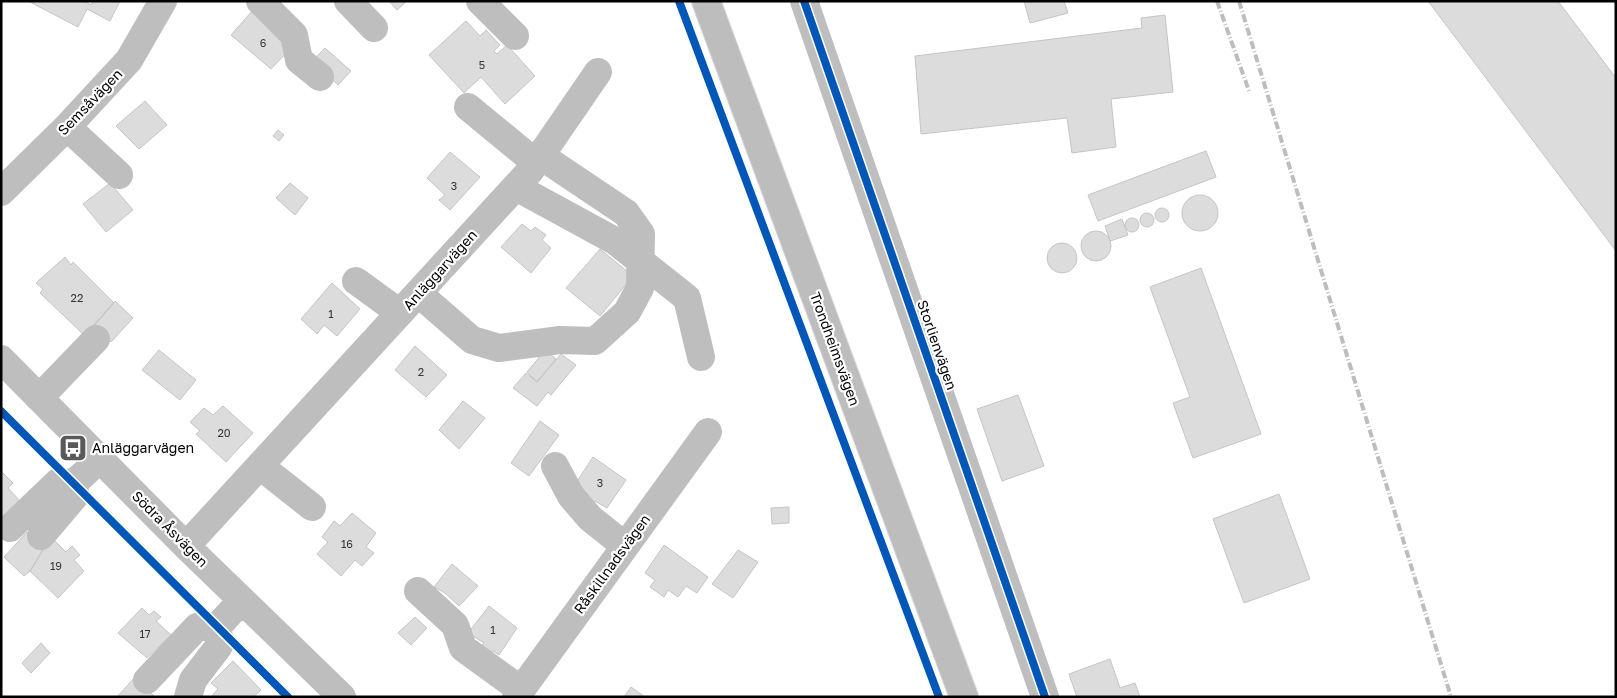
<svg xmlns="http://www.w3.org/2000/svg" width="1617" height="698" font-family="'Golos Text',sans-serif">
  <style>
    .building { fill: #dcdcdc; stroke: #c5c5c5 }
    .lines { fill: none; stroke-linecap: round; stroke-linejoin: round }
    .major-casing { stroke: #dbdbdb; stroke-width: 30 }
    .minor { stroke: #bebebe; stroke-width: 28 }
    .major { stroke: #bdbdbd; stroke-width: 28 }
    .rail { stroke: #bdbdbd; stroke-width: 4; stroke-dasharray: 8 2.5 1 2.5; stroke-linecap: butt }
    .cycleway-casing { stroke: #fff; stroke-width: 11 }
    .cycleway { stroke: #0057b8; stroke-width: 8 }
    .labels { text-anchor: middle; stroke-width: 4.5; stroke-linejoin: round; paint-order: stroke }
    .number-label { font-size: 11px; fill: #373737 }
    .street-label { font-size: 14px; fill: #000; stroke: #fff }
    .poi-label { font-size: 14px; fill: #000; stroke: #fff; text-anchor: start }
  </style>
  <rect width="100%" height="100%" fill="#fff"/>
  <path class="building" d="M 28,1 L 84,1 L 91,5 L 93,1 L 120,1 L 110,21 L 87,9 L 78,27 Z
    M 389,1 L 407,1 L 397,10 Z
    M 1024,1 L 1064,1 L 1068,13 L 1030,23 Z
    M 1428,1 L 1558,1 L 1616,78 L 1616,251 Z
    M 253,10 L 291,48 L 271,69 L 231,35 Z
    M 1165,15 L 1173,92 L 1111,99 L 1116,147 L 1072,153 L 1067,118 L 921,134 L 915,56 L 1142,28 L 1141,18 Z
    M 466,21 L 480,36 L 486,30 L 500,45 L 494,51 L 497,54 L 507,45 L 535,76 L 505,104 L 481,77 L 464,93 L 429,55 Z
    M 325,48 L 351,71 L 338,85 L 312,61 Z
    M 145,101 L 167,125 L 139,149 L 116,126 Z
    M 278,130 L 284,135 L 279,141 L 273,136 Z
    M 1206,151 L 1216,177 L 1098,221 L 1088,195 Z
    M 450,152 L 480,177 L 450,210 L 439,200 L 445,195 L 427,178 Z
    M 110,183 L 133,210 L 106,232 L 83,204 Z
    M 290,183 L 308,198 L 295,215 L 276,198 Z
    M1182 213a18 18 0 1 1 36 0a18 18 0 1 1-36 0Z
    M1155 215a7 7 0 1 1 14 0a7 7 0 1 1-14 0Z
    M1140 220a7 7 0 1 1 14 0a7 7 0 1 1-14 0Z
    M1125 225a7 7 0 1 1 14 0a7 7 0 1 1-14 0Z
    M 1122,219 L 1128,235 L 1110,241 L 1105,226 Z
    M 522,224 L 531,231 L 535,227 L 546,235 L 542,240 L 551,248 L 531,273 L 501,247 Z
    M1081 246a15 15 0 1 1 30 0a15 15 0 1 1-30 0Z
    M1047 258a15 15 0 1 1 30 0a15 15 0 1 1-30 0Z
    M 600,249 L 633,276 L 600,316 L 566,288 Z
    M 65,257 L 71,265 L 73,262 L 114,303 L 85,336 L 40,293 L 43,289 L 36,283 Z
    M 1201,268 L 1261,434 L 1193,458 L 1173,403 L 1190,397 L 1150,287 Z
    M 332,283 L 360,309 L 337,336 L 324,325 L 317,334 L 301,319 Z
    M 115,301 L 133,318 L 111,342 L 93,326 Z
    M 415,346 L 447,375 L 426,397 L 395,370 Z
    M 159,350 L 196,380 L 180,400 L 142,370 Z
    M 545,350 L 556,359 L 537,382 L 527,372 Z
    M 561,354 L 576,365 L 551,395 L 548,392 L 537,406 L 513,388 L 526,373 L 537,382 Z
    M 1018,395 L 1044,466 L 1002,481 L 977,409 Z
    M 463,401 L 485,418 L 459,449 L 439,430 Z
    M 223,406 L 253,433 L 226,462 L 196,434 L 200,431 L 190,422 L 204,408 L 213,415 Z
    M 540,421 L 559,435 L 529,476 L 511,463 Z
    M 593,457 L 626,480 L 607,508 L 595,501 L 593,504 L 574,486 Z
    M 1,471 L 13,483 L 8,488 L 20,501 L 1,520 Z
    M 1279,494 L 1310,579 L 1244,603 L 1213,519 Z
    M 789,507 L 789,523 L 772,524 L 771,508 Z
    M 352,513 L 376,533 L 366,547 L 374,553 L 362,566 L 355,560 L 341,576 L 317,554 L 328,542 L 322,537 L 334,521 L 340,526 Z
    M 27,532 L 43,550 L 30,571 L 24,576 L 4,557 Z
    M 53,539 L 66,552 L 72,546 L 80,555 L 74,560 L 84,571 L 58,598 L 30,571 L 43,550 Z
    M 664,545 L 708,577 L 697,593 L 686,586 L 678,597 L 668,590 L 664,597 L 650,587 L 655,580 L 645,573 Z
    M 738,550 L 758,562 L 733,598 L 712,584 Z
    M 452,564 L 478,586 L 459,606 L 445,593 L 434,587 Z
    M 489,606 L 517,628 L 499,655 L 493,651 L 490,656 L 479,648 L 484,643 L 468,633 Z
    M 142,608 L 149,615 L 154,611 L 161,617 L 156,621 L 171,635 L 147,658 L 118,633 Z
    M 415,617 L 427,628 L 411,645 L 398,633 Z
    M 41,643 L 50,653 L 31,673 L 22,663 Z
    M 1110,659 L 1120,688 L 1135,683 L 1140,697 L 1077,697 L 1069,674 Z
    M 233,661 L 261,690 L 253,697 L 211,697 L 218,689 L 211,683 Z
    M 135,677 L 154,696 L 153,697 L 117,697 Z
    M 631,687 L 645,697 L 624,697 Z"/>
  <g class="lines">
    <defs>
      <path id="major" d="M 706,1 L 964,697"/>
    </defs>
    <use href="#major" class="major-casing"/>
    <path class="minor" d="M 260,1 L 294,35 L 299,60 L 320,77
      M 348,1 L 374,28
      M 480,1 L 515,36
      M 804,1 L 1045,697
      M 468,107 L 536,163
      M 67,127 L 119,175
      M 516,187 L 615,241 L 687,298 L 701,357
      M 1,192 L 67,127 L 129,60 L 163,1
      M 356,281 L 400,313
      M 418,293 L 472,340 L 499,348 L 560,340 L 595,341 L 627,312 L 640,288 L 641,234 L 626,213 L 541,156
      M 1,359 L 186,546 L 342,697
      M 39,398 L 96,339
      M 260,466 L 312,507
      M 555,466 L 571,496 L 590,518 L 625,546
      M 10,528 L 58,482 L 74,483 L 100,459
      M 41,536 L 75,496 L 74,483
      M 186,546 L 530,171 L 598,72
      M 418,591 L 455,625 L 463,648 L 521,690
      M 147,680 L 197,627 L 218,626
      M 188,697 L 193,680 L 219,646 L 218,626 L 242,600
      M 516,697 L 708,432"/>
    <use href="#major" class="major"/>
    <path class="rail" d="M 1217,1 L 1249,91
      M 1239,1 L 1451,697"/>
    <defs>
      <path id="cycleway" d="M 679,1 L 939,697
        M 804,1 L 1045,697
        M 1,411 L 288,697"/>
    </defs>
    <use href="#cycleway" class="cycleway-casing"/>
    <use href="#cycleway" class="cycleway"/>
  </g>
  <defs>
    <symbol id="bus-square" viewBox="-11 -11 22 22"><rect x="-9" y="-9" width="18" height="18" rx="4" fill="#595959" stroke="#fff"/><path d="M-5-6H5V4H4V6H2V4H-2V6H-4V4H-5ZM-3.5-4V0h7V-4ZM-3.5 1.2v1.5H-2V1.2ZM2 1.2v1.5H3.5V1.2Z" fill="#fff"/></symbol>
  </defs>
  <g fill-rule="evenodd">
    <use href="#bus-square" x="57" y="432" width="32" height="32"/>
  </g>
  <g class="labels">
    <g class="number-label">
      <text x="263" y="47">6</text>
      <text x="482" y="69">5</text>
      <text x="454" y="190">3</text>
      <text x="77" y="302">22</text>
      <text x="331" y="318">1</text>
      <text x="421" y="376">2</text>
      <text x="224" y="437">20</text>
      <text x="600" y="487">3</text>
      <text x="347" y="548">16</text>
      <text x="56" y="570">19</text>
      <text x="493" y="634">1</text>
      <text x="145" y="638">17</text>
    </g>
    <g class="street-label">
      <text transform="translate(90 102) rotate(-46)" y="5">Semsåvägen</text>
      <text transform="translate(440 270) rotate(-48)" y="5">Anläggarvägen</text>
      <text transform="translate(937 345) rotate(71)" y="5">Storlienvägen</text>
      <text transform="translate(835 349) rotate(70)" y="5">Trondheimsvägen</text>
      <text transform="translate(170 529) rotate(45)" y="5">Södra Åsvägen</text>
      <text transform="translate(612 564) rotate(-54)" y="5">Råskillnadsvägen</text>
    </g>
    <g class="poi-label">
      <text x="92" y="453">Anläggarvägen</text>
    </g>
  </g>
  <rect width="1617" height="698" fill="none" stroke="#000000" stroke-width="5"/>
</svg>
